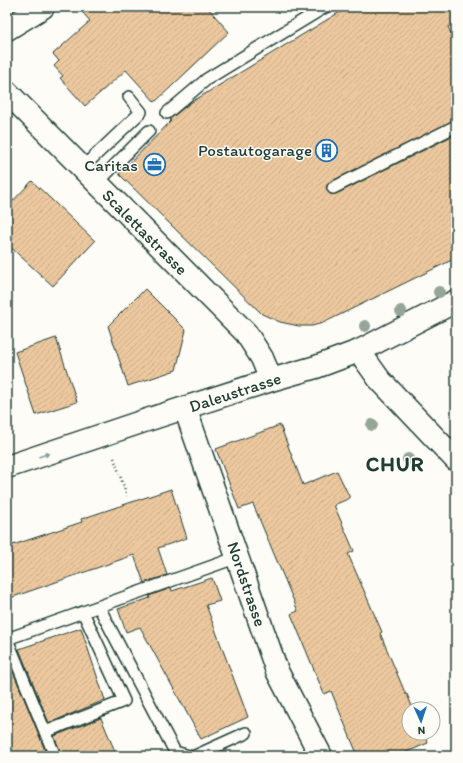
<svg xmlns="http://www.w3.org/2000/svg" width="463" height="763" font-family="Itim,sans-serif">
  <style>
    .building { fill: url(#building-hatch); stroke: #1f3d34 }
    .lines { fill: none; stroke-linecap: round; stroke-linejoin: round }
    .lane-casing { stroke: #1f3d34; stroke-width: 14 }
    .street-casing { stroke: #1f3d34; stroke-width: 25 }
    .secondary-casing { stroke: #1f3d34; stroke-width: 25 }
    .path { stroke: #1f3d34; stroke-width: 2.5; stroke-dasharray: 1 3; stroke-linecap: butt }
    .lane { stroke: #fdfcf7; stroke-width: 11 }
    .street { stroke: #fdfcf7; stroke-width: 22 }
    .secondary { stroke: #fdfcf7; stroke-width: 22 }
    .tree { fill: #95a597 }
    .oneway { fill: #8e9c96 }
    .labels { text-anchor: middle; stroke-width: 3; stroke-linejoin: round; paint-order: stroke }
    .poi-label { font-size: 17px; fill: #1f3d34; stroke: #fdfcf7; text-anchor: end }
    .street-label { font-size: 17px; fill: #1f3d34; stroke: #fdfcf7 }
    .district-label { font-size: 21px; font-weight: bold; letter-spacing: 1px; fill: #1f3d34; stroke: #fdfcf7 }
  </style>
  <defs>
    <pattern id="building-hatch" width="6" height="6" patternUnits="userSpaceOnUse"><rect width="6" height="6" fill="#edc89e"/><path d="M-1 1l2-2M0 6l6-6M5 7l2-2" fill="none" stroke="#cbad89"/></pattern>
  </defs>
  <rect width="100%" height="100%" fill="#fdfcf7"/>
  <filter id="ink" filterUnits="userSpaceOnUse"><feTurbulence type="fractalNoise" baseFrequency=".025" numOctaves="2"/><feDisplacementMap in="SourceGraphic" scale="8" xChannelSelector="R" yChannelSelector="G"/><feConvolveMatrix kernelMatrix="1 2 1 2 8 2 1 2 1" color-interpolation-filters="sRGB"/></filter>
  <g filter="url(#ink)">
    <path class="building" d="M 78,7 L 207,7 L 229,32 L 155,102 L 126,70 L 85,106 L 60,78 L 63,76 L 54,66 L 59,61 L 53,54 L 90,21 Z
      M 348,7 L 456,7 L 456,23 L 448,27 L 456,43 L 456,119 L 330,182 L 327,185 L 326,188 L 330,194 L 336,194 L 456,134 L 456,258 L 323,323 L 312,326 L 299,326 L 280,322 L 262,314 L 119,174 L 171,121 L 170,119 L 190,103 Z
      M 32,181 L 95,241 L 53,286 L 7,244 L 7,207 Z
      M 145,289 L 186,330 L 176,370 L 128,386 L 108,326 Z
      M 56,338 L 77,402 L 36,415 L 15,352 Z
      M 280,425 L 303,485 L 337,471 L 350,498 L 334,505 L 354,551 L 348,554 L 382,632 L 380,633 L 406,695 L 407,694 L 413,709 L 409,709 L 409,733 L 423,733 L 428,743 L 397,756 L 358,756 L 331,691 L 324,694 L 291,614 L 298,611 L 253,504 L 239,509 L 216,449 Z
      M 171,489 L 187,538 L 158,548 L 167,575 L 144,583 L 134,555 L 7,599 L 7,547 L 82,522 L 81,519 Z
      M 212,578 L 220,601 L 206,605 L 248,717 L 201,739 L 140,627 L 126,632 L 118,609 L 150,598 L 149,596 L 171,588 L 172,591 Z
      M 81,628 L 105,700 L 49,723 L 19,649 Z
      M 7,657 L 39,735 L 47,756 L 7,756 Z
      M 101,718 L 117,756 L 62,756 L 54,736 Z"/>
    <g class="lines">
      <defs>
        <path id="lane" d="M 167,113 L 207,79 L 325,7
          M 82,168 L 141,112 L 129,97
          M 97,183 L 149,131
          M 333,188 L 456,126
          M 99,607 L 175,752 L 189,756
          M 45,732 L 124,701 L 83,612
          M 55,756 L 7,639 L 238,557
          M 195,756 L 246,733"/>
        <path id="street" d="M 7,92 L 246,333 L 262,358 L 271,380
          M 359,351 L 379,379 L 456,460
          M 185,408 L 277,671 L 321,756
          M 7,467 L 147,420 L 271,380 L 316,367 L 359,351 L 456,301"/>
        <path id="secondary" d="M 7,29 L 43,7"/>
      </defs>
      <use href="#lane" class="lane-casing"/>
      <use href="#street" class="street-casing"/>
      <use href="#secondary" class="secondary-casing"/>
      <path class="path" d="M 114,458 L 127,496
        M 452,756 L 456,754"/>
      <use href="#lane" class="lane"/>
      <use href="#street" class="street"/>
      <use href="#secondary" class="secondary"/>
    </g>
    <g class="tree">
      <circle cx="439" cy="292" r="6"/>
      <circle cx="401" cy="311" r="6"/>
      <circle cx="365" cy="326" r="6"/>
      <circle cx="372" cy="425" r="6"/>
      <circle cx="408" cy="459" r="6"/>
    </g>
    <defs><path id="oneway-solid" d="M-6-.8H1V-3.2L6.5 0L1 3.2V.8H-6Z"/></defs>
    <use class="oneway" href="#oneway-solid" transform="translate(44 455) rotate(-19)"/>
  </g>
  <defs>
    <symbol id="building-ring" viewBox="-11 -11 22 22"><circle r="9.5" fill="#fdfcf7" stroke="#1f6fb2" stroke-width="1.5"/><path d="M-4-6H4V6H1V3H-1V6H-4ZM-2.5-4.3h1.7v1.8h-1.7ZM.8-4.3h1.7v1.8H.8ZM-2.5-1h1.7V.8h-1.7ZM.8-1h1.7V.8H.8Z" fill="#1f6fb2"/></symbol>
    <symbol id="office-ring" viewBox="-11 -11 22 22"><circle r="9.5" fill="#fdfcf7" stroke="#1f6fb2" stroke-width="1.5"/><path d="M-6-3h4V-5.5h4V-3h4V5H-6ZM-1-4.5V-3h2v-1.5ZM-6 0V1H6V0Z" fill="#1f6fb2"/></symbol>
  </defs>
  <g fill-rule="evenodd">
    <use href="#building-ring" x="314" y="138" width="25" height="25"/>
    <use href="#office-ring" x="142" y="152" width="25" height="25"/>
  </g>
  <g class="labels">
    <g class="poi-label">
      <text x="312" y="156">Postautogarage</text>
      <text x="138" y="171">Caritas</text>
    </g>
    <g class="street-label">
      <text transform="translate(145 232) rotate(45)" y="6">Scalettastrasse</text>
      <text transform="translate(235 392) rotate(-18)" y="6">Daleustrasse</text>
      <text transform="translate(247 584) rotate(71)" y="6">Nordstrasse</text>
    </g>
    <g class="district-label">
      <text x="395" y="471">CHUR</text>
    </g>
  </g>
  <rect width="463" height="763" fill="none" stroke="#fdfcf7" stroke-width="24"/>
  <rect x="12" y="12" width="439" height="739" fill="none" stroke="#1f3d34" stroke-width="1.5" filter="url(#ink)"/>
  <g transform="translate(421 721) rotate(177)"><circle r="19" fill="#fdfcf7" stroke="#a4b0a9"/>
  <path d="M0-3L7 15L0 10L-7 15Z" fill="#1f6fb2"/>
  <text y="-6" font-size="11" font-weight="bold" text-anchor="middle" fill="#1f3d34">N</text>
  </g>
</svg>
